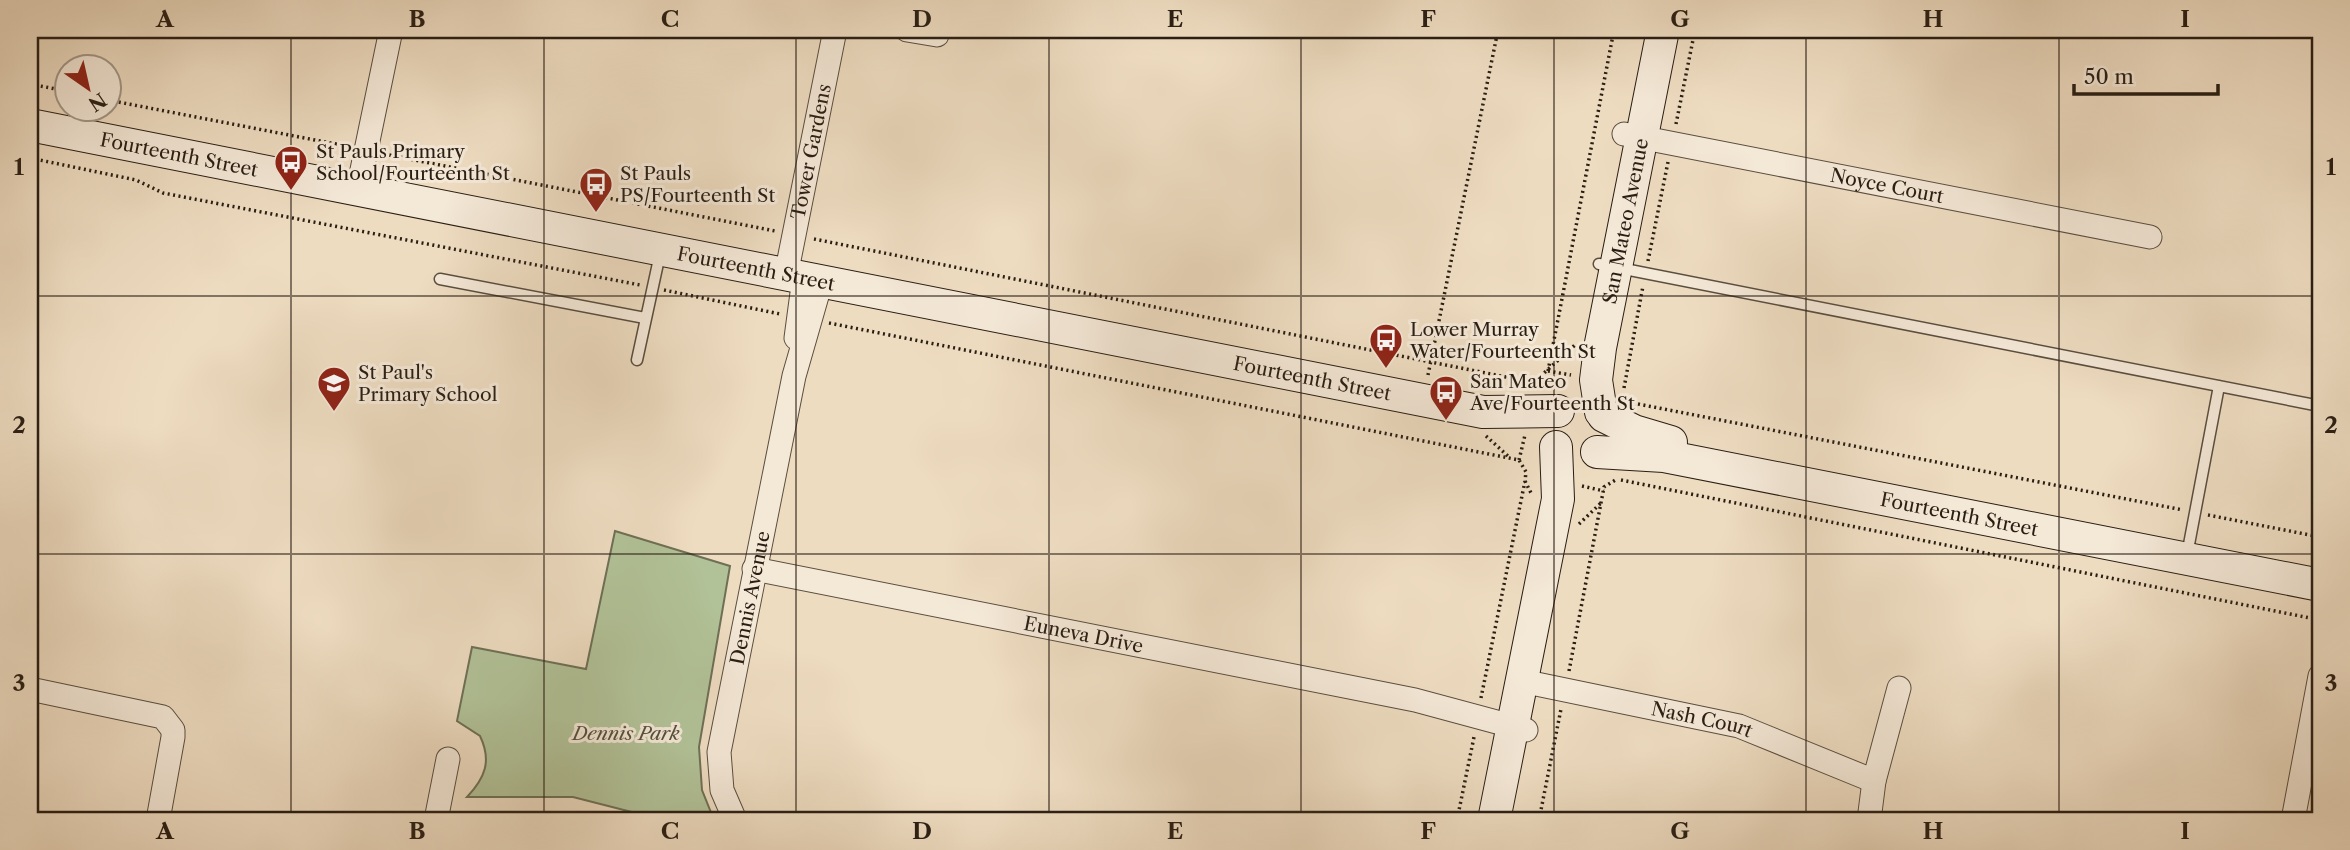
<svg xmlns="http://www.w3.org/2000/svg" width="2350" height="850" font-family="'Libre Caslon Text',serif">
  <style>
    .green { fill: #b2c298; stroke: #6e7056; stroke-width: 2 }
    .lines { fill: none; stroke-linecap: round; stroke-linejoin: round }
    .lane-casing { stroke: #5a4e3f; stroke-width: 13 }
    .street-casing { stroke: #5a4e3f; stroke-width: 25 }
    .secondary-casing { stroke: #291e14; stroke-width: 34 }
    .path { stroke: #291e14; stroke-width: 3.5; stroke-dasharray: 2 3.5; stroke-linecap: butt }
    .lane { stroke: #f4e8d7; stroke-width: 10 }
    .street { stroke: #f4e8d7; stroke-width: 23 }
    .secondary { stroke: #f4e8d7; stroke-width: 32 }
    .grid { fill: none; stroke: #291e14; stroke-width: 2; stroke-opacity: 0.55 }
    .labels { text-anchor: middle; stroke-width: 6; stroke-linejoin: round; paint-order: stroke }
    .poi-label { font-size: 19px; fill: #291e14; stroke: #f4e8d7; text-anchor: start }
    .street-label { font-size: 19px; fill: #291e14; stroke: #f4e8d7 }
    .park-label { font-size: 19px; font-style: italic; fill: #524f3c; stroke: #f4e8d7 }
    .neatline { fill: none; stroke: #291e14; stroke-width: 2.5 }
    .grid-label { font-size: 23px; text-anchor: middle; font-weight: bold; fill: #291e14 }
  </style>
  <rect width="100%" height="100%" fill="#eedcc1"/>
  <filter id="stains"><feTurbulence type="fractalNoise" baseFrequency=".00286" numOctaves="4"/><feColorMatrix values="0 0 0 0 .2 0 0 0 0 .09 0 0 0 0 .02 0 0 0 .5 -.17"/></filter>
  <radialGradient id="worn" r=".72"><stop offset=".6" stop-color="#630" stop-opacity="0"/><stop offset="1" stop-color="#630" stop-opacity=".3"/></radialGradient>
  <path class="green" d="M 615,531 L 730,566 L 699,747 L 702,790 L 714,820 L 663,820 L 573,797 L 467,797 C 485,778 492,761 480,736 L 457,721 L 472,647 L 586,669 Z"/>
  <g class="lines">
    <defs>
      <path id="lane" d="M 1599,264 L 2320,406
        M 440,279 L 645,318
        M 637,360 L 660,254
        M 2187,555 L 2219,386"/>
      <g id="street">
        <path d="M 907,30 L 937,35"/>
        <path id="s1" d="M 1624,134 L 2150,237"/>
        <path d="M 358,189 L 391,30"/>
        <path id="s2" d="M 786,275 L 835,30"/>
        <path d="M 796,338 L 804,278"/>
        <path id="s3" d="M 754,569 L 1415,700 L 1526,730"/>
        <path id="s4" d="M 1522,681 L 1739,726 L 1874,781"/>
        <path d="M 30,689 L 163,717 L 173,730 L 173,737 L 158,820"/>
        <path d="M 436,820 L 448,759"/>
        <path id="s5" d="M 735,820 L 722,790 L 719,752 L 794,376 L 821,282"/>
        <path d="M 1869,820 L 1874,781 L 1899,688"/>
        <path d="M 2293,820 L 2320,676"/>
      </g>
      <g id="secondary">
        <path id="s6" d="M 30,125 L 1483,412 L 1558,411"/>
        <path id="s7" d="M 1601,412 L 1596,380 L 1600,348 L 1663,30"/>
        <path d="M 1604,416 L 1634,431 L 1671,442"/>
        <path id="s8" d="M 1597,452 L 1664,456 L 2320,585"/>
        <path d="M 1494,820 L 1558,499 L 1556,447"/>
      </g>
    </defs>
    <use href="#lane" class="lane-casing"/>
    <use href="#street" class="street-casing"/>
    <use href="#secondary" class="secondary-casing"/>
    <path class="path" d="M 30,84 L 66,91
      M 108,100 L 346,146
      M 1676,124 L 1695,30
      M 384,154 L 775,231
      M 30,158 L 136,180 L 163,193 L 640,285
      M 814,239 L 1526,381 L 1534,382 L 1575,345
      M 1648,261 L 1668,162
      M 664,290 L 780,314
      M 829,323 L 1519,460 L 1526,472 L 1525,481 L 1481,698
      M 1548,371 L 1614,30
      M 1548,371 L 1571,375
      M 1428,375 L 1498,30
      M 1624,388 L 1643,286
      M 1638,404 L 2183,510
      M 1486,436 L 1509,457
      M 1519,460 L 1525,435
      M 1621,480 L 2320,620
      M 1525,481 L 1532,495
      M 1582,486 L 1604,491
      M 2208,515 L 2320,537
      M 1579,524 L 1601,503
      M 1569,671 L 1604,487 L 1617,479
      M 1457,820 L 1474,737
      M 1539,820 L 1561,709"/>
    <use href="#lane" class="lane"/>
    <use href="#street" class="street"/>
    <use href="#secondary" class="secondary"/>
  </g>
  <path class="grid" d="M 291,30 L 291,820M 544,30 L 544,820M 796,30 L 796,820M 1049,30 L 1049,820M 1301,30 L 1301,820M 1554,30 L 1554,820M 1806,30 L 1806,820M 2059,30 L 2059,820M 30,296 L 2320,296M 30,554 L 2320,554"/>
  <defs>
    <symbol id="bus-pin" viewBox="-11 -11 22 30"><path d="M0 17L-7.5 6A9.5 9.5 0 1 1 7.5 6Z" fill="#8f2418" stroke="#f4e8d7"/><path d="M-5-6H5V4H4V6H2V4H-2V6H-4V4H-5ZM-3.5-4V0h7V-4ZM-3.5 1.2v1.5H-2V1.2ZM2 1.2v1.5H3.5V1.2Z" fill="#fff"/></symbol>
    <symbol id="school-pin" viewBox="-11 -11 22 30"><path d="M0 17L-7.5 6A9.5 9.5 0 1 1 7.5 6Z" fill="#8f2418" stroke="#f4e8d7"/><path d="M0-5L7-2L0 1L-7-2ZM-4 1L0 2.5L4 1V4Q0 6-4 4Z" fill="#fff"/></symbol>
  </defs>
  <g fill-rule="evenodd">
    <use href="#bus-pin" x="272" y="143" width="38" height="52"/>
    <use href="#bus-pin" x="577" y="165" width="38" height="52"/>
    <use href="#bus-pin" x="1367" y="321" width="38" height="52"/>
    <use href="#school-pin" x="315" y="364" width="38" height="52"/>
    <use href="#bus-pin" x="1427" y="373" width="38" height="52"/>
  </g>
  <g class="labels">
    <g class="poi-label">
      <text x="316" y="158">St Pauls Primary<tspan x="316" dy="22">School/Fourteenth St</tspan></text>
      <text x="620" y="180">St Pauls<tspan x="620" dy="22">PS/Fourteenth St</tspan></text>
      <text x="1410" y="336">Lower Murray<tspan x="1410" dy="22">Water/Fourteenth St</tspan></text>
      <text x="358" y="379">St Paul's<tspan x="358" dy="22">Primary School</tspan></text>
      <text x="1470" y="388">San Mateo<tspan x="1470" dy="22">Ave/Fourteenth St</tspan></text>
    </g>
    <g class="street-label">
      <text dy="7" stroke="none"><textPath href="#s2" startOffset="126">Tower Gardens</textPath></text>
      <text dy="7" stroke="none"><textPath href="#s6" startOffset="152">Fourteenth Street</textPath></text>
      <text dy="7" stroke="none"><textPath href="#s1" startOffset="268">Noyce Court</textPath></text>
      <text dy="7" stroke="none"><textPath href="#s7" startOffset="194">San Mateo Avenue</textPath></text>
      <text dy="7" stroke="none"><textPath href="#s6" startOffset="740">Fourteenth Street</textPath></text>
      <text dy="7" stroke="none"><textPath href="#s6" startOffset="1307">Fourteenth Street</textPath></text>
      <text dy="7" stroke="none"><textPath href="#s8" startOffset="368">Fourteenth Street</textPath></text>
      <text dy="7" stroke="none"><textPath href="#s5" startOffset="228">Dennis Avenue</textPath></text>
      <text dy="7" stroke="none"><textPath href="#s3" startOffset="336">Euneva Drive</textPath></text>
      <text dy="7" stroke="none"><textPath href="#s4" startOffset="184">Nash Court</textPath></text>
    </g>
    <g class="park-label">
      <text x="626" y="740">Dennis Park</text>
    </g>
  </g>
  <rect width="2350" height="850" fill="none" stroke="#eedcc1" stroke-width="77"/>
  <g transform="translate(88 88) rotate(146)"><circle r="33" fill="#f4e8d7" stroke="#a39789" stroke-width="2"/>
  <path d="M0-5L12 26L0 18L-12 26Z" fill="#8f2418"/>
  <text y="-10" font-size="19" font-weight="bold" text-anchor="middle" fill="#291e14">N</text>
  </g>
  <path d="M2074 84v10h144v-10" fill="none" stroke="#291e14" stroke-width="3.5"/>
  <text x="2084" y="84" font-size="21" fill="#291e14" stroke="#f4e8d7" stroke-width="5" paint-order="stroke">50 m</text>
  <rect x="38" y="38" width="2274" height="774" class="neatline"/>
  <g class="grid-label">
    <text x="165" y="27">A</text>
    <text x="417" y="27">B</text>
    <text x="670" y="27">C</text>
    <text x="922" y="27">D</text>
    <text x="1175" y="27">E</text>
    <text x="1428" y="27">F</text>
    <text x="1680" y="27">G</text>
    <text x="1933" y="27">H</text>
    <text x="2185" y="27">I</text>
    <text x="19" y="175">1</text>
    <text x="2331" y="175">1</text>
    <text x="19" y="433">2</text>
    <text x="2331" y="433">2</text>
    <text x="19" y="691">3</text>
    <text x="2331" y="691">3</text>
    <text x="165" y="839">A</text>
    <text x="417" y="839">B</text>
    <text x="670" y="839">C</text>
    <text x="922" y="839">D</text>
    <text x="1175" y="839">E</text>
    <text x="1428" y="839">F</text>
    <text x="1680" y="839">G</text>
    <text x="1933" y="839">H</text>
    <text x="2185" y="839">I</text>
  </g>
  <rect width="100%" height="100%" filter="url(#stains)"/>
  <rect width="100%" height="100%" fill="url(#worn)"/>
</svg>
